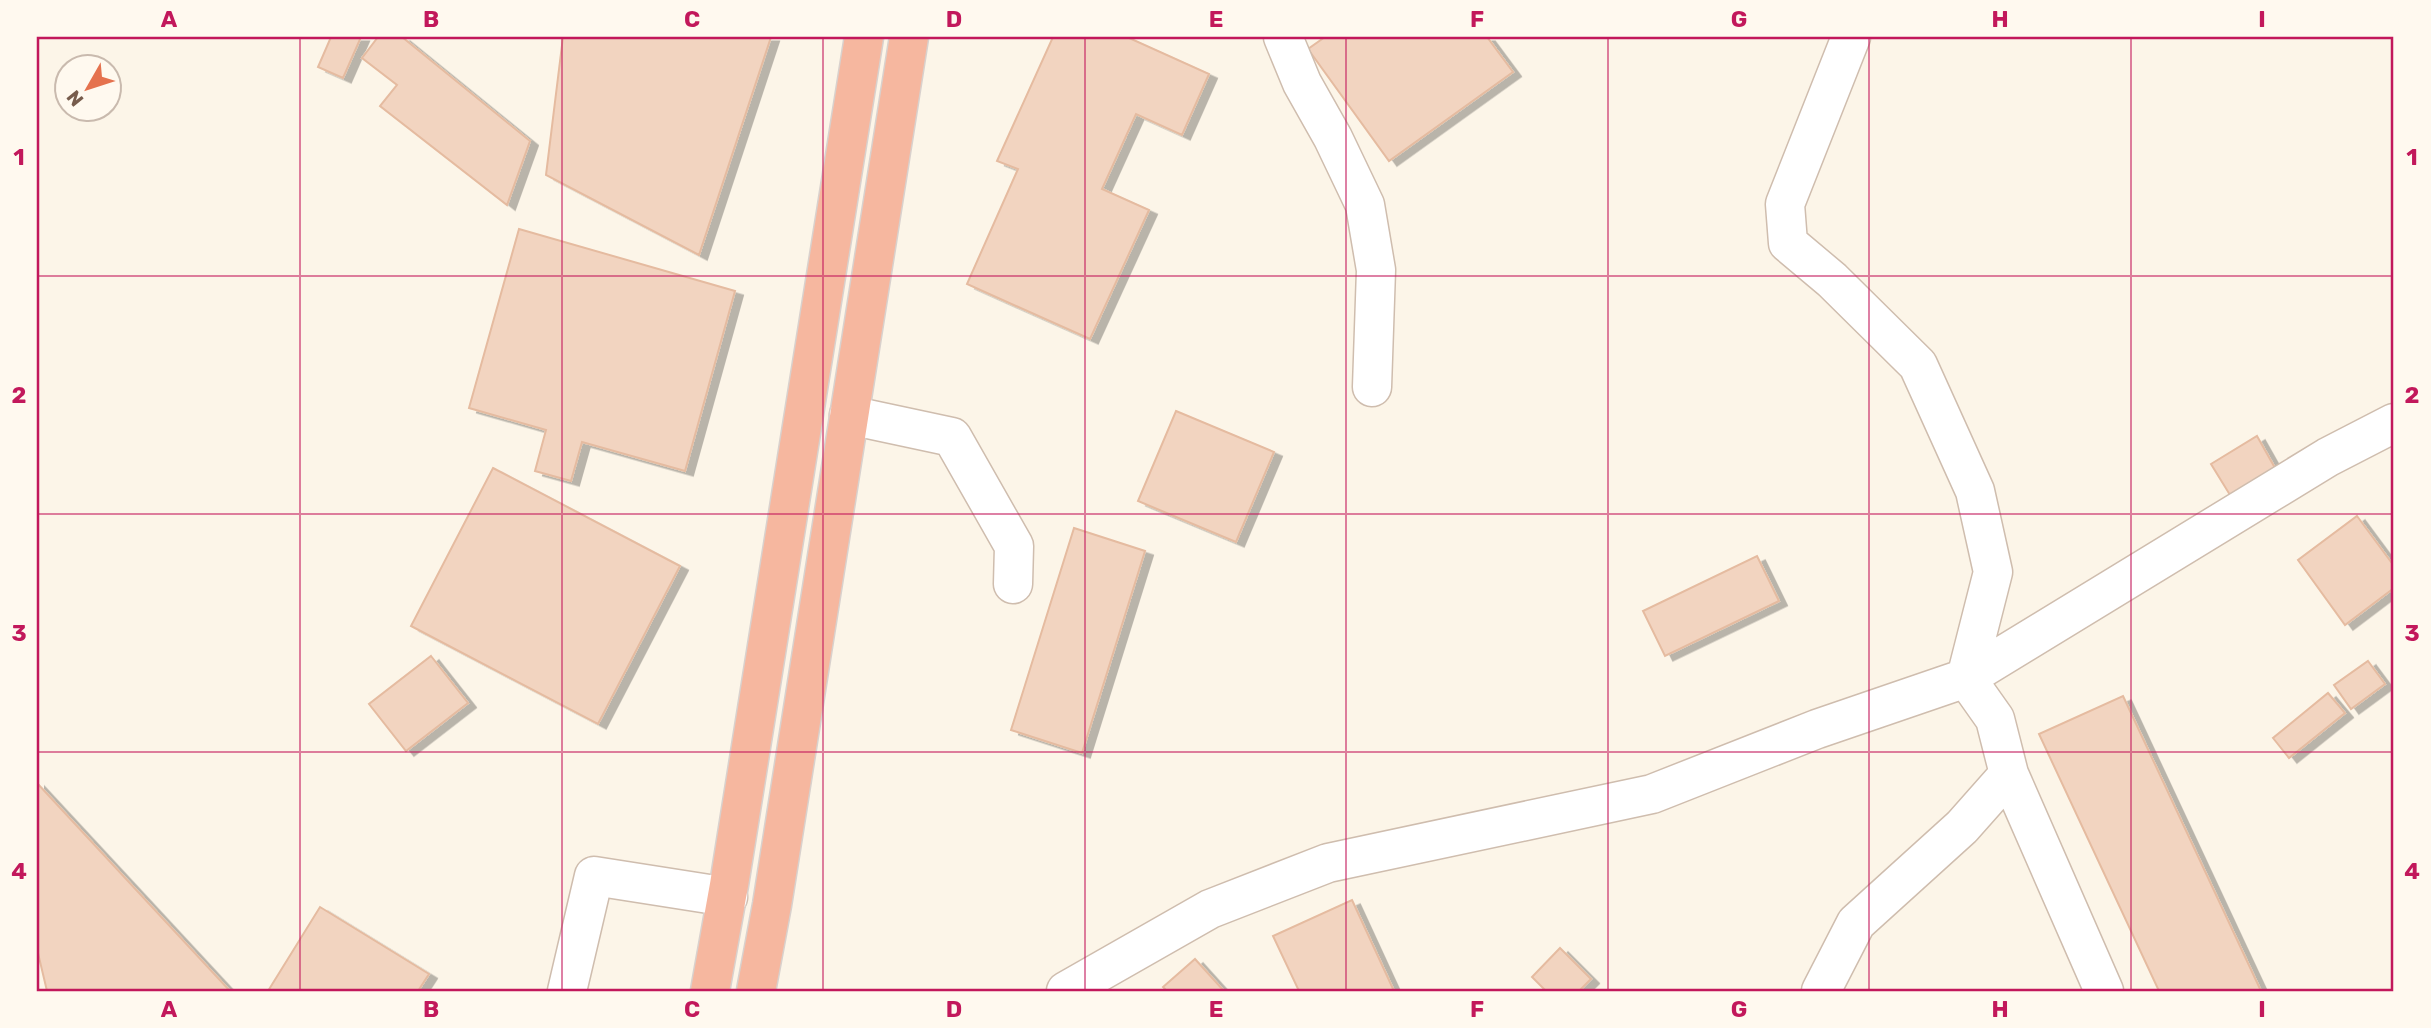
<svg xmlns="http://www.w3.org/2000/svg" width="2431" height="1028" font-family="Rubik,sans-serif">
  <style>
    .building { fill: #f2d4c0; stroke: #e5bba0; stroke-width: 2; filter: url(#shadow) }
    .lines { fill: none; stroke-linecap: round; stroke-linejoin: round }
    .street-casing { stroke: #cfbdae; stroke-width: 41 }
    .highway-casing { stroke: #d9d1cd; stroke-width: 41 }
    .street { stroke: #fff; stroke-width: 38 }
    .highway { stroke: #f6b79f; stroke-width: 38 }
    .grid { fill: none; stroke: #c2185b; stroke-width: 2; stroke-opacity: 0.55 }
    .neatline { fill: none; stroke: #c2185b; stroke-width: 2.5 }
    .grid-label { font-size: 23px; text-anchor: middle; font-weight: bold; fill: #c2185b }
  </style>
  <defs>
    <filter id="shadow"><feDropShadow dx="8" dy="4.5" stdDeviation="0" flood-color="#0004"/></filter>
  </defs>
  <rect width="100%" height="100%" fill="#fcf5e8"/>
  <path class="building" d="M 331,37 L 361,37 L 343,78 L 318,67 Z
    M 378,37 L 402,37 L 530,141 L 507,205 L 380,106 L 397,85 L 362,58 Z
    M 563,37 L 771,37 L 699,255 L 546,175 Z
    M 1053,37 L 1127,37 L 1209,74 L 1182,135 L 1136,114 L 1102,189 L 1149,210 L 1090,339 L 967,284 L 1018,169 L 997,161 Z
    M 1325,37 L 1487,37 L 1513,72 L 1389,161 L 1308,49 Z
    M 519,229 L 735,291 L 685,471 L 582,442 L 571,481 L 535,471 L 546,430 L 469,408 Z
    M 1176,411 L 1274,452 L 1236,542 L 1138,501 Z
    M 2257,436 L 2275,468 L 2230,495 L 2211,464 Z
    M 493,468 L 680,566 L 598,724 L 411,626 Z
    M 2357,516 L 2394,566 L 2394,588 L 2345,625 L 2298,560 Z
    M 1074,528 L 1145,551 L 1082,753 L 1011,730 Z
    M 1757,556 L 1779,601 L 1665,656 L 1643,611 Z
    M 431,656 L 468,703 L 406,751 L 369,704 Z
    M 2368,661 L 2385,684 L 2351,709 L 2334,685 Z
    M 2328,693 L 2345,713 L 2289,758 L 2273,738 Z
    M 2123,696 L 2261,991 L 2159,991 L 2039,734 Z
    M 37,783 L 230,991 L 47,991 L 37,949 Z
    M 1352,900 L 1394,991 L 1299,991 L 1273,936 Z
    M 320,907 L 429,974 L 418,991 L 268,991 Z
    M 1560,948 L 1591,979 L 1579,991 L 1546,991 L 1532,977 Z
    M 1195,959 L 1224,991 L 1167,991 L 1163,987 Z"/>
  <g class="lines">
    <defs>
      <path id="street" d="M 1283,37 L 1302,83 L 1333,138 L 1365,205 L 1376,270 L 1372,387
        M 849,415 L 952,437 L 1014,546 L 1013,584
        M 2009,774 L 2104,991
        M 567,991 L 594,876 L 728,897
        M 1066,991 L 1210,909 L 1328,863 L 1652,794 L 1817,729 L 1966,678 L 2328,457 L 2394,423
        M 1821,991 L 1856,923 L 1962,827 L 2009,774 L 1995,719 L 1966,678 L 1993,572 L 1975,491 L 1918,365 L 1832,280 L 1788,243 L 1785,204 L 1851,37"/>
      <path id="highway" d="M 710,991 L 729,885 L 864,37
        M 756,991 L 772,905 L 909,37"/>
    </defs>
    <use href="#street" class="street-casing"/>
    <use href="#highway" class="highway-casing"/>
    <use href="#street" class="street"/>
    <use href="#highway" class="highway"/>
  </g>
  <path class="grid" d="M 300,37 L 300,991M 562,37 L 562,991M 823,37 L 823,991M 1085,37 L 1085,991M 1346,37 L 1346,991M 1608,37 L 1608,991M 1869,37 L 1869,991M 2131,37 L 2131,991M 37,276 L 2394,276M 37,514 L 2394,514M 37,752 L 2394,752"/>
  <rect width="2431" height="1028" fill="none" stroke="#fff9ef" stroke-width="77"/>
  <g transform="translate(88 88) rotate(231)"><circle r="33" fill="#fff9ef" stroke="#c9baae" stroke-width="2"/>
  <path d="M0-5L12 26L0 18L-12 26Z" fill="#e5724e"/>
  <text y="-10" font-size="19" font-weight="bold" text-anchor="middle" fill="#775c4c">N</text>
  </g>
  <rect x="38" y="38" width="2354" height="952" class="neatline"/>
  <g class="grid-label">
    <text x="169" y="27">A</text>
    <text x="431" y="27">B</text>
    <text x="692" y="27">C</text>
    <text x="954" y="27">D</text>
    <text x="1216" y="27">E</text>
    <text x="1477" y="27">F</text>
    <text x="1739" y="27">G</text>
    <text x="2000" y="27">H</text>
    <text x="2262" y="27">I</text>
    <text x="19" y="165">1</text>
    <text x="2412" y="165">1</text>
    <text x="19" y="403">2</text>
    <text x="2412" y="403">2</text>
    <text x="19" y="641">3</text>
    <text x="2412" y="641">3</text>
    <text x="19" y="879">4</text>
    <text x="2412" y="879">4</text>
    <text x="169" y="1017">A</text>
    <text x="431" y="1017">B</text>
    <text x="692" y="1017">C</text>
    <text x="954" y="1017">D</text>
    <text x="1216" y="1017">E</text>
    <text x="1477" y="1017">F</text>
    <text x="1739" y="1017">G</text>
    <text x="2000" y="1017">H</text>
    <text x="2262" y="1017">I</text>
  </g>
</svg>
